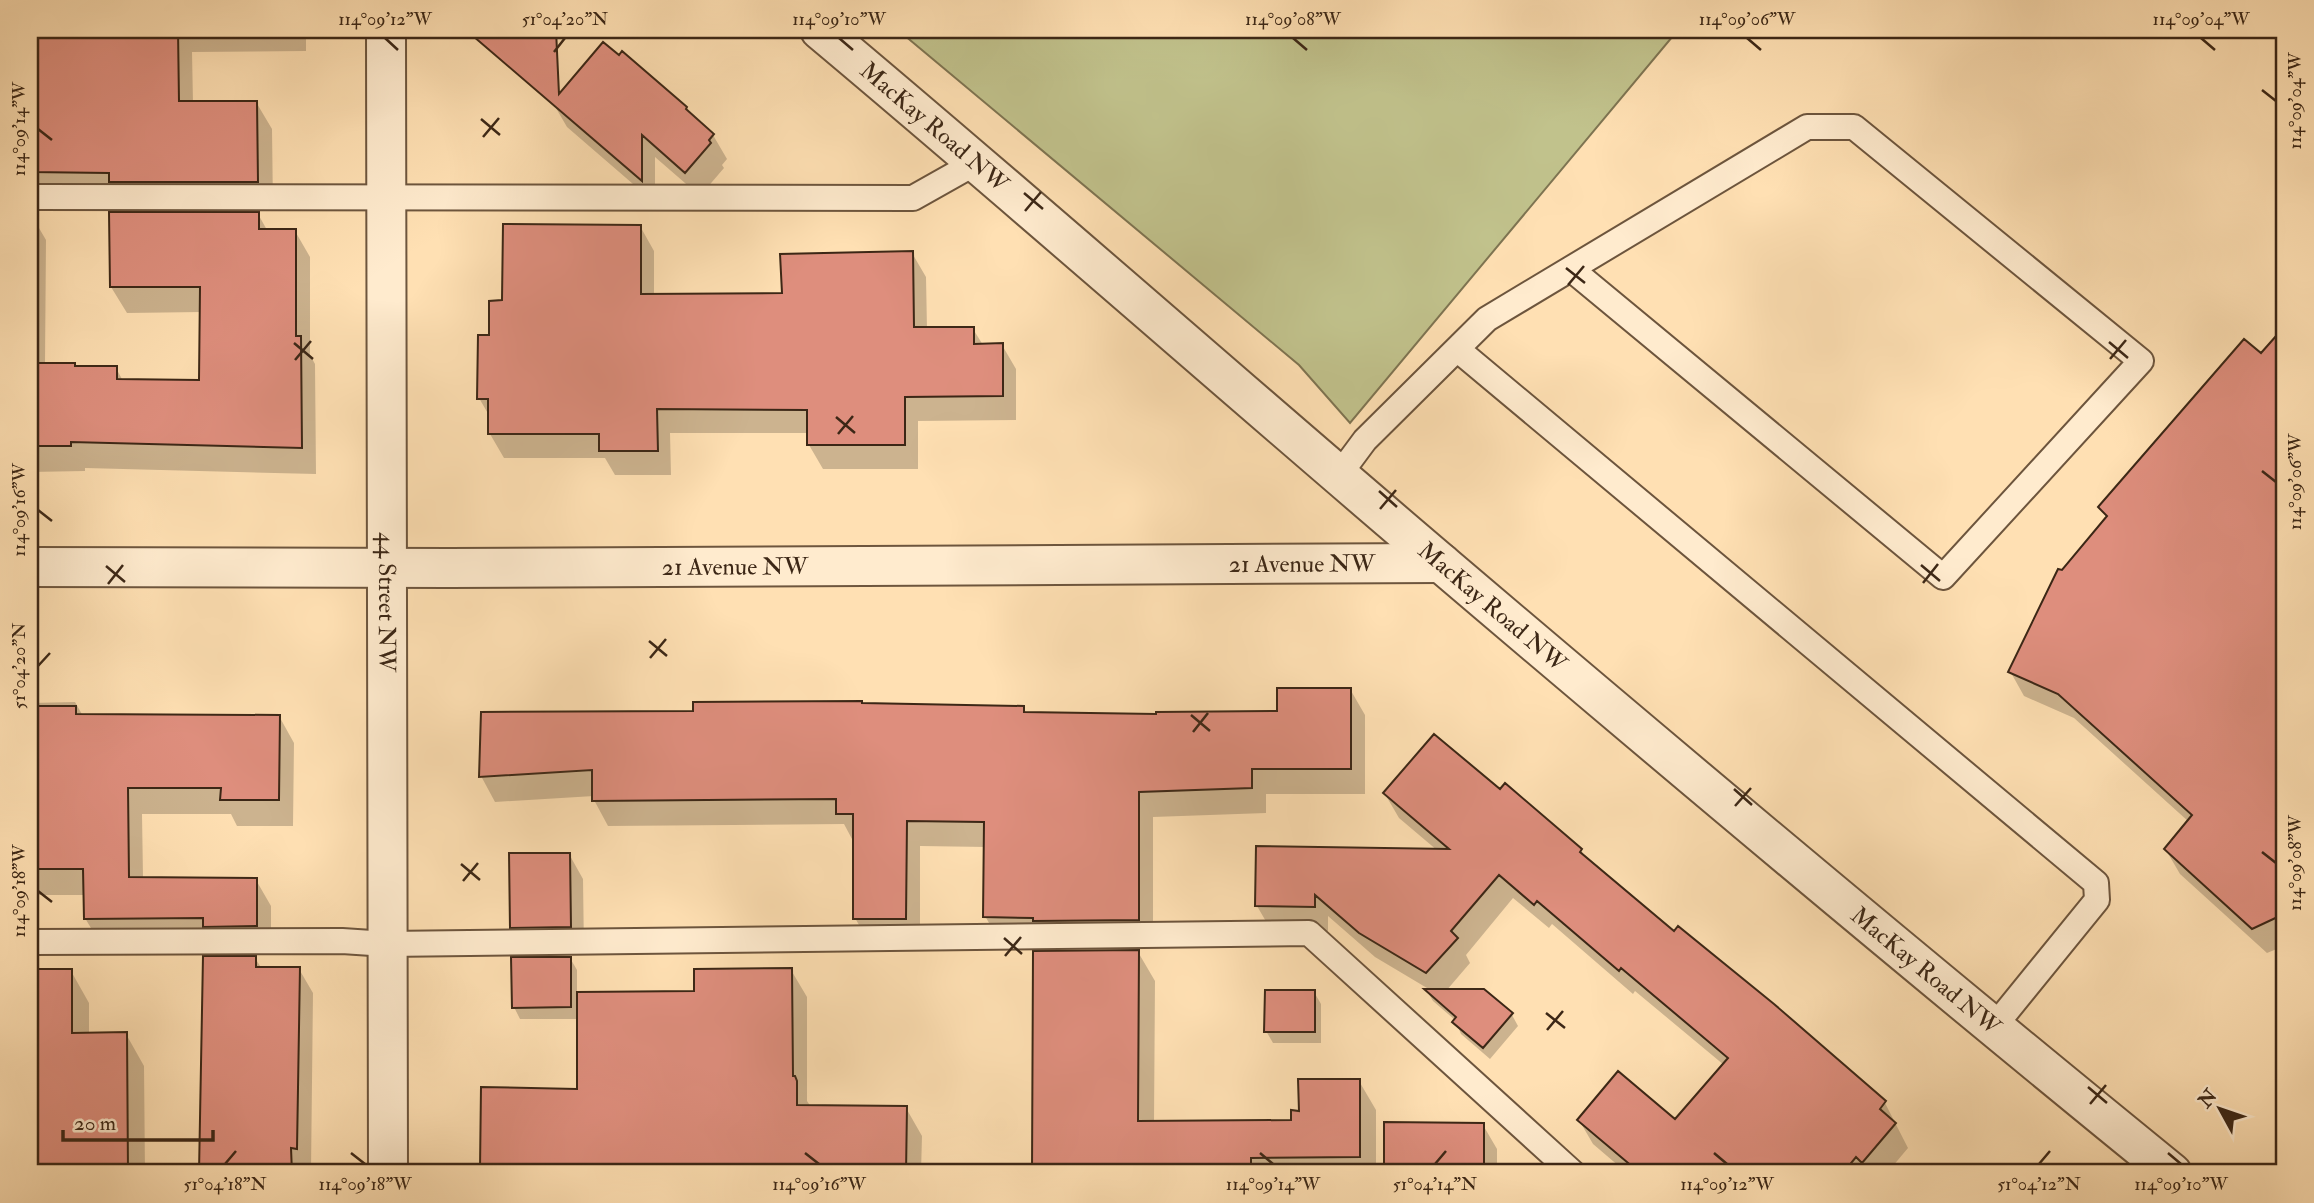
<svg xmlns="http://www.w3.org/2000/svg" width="2314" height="1203" font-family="'IM FELL Double Pica',serif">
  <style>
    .green { fill: #c1c28c; stroke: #7e7451; stroke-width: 2 }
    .shadow { fill: #0003 }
    .building { fill: #de8e7d; stroke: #3c2716; stroke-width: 2 }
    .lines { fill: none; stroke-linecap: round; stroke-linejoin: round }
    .lane-casing { stroke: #6d553d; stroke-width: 28 }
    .street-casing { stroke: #6d553d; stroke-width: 42 }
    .lane { stroke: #ffebce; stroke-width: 24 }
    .street { stroke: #ffebce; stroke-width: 38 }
    .ticks { fill: none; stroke: #3c2716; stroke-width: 2.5 }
    .labels { text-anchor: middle; stroke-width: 6; stroke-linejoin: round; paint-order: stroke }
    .street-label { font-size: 24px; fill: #3c2716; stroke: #ffebce }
    .neatline { fill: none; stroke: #3c2716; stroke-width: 2.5 }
    .ticks-label { font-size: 18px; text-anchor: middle; fill: #3c2716 }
  </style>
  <rect width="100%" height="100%" fill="#ffe0b3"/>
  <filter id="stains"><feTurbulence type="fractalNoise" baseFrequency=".00286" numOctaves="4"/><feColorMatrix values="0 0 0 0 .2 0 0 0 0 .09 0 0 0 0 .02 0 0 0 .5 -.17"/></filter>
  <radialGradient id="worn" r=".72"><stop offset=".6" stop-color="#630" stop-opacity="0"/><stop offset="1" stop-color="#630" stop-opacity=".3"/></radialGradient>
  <path class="green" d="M 898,30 L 1678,30 L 1350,423 L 1299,365 Z"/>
  <path class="shadow" d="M 30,30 L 306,30 L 306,51 L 192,52 L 193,103 L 256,102 L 272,129 L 273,208 L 47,208 L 37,210 L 32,216 L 46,240 L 45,364 L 76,368 L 116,368 L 123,381 L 201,382 L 202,312 L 127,313 L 111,287 L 258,214 L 267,230 L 295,231 L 310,257 L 310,355 L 315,364 L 316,474 L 85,468 L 85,471 L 30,472 Z
    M 553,103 L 686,108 L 690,115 L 713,135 L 727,159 L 722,165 L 724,168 L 700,196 L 655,157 L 655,203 L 567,127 Z
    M 640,226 L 654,251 L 654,296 L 784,295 L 912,253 L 926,277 L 927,329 L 973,329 L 983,345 L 1002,345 L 1016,369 L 1016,420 L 918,421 L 918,469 L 823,469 L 809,445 L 809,433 L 670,433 L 671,475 L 615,475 L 605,458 L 504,458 L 490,434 L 490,417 L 479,398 L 490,337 L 504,302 Z
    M 2284,330 L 2284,946 L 2267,953 L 2180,874 L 2166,850 L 2189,822 L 2074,718 L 2024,696 L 2010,671 L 2062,573 L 2107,518 L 2100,507 L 2261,355 Z
    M 1350,689 L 1365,715 L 1365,794 L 1266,794 L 1266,813 L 1153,817 L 1153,945 L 1000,942 L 985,916 L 986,847 L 920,846 L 920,944 L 870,944 L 855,918 L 855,839 L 852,839 L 844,824 L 608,826 L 594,800 L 594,796 L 495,802 L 481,776 L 695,713 L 862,705 L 1023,707 L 1027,714 L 1158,716 L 1279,712 Z
    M 75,702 L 83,716 L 279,716 L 294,743 L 293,826 L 237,826 L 231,814 L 142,814 L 143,878 L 256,880 L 271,906 L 271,952 L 101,945 L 85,918 L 85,895 L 30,895 L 30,703 Z
    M 1500,792 L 1581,850 L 1586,859 L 1674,933 L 1773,1006 L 1885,1103 L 1908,1148 L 1887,1173 L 1785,1173 L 1745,1139 L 1755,1170 L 1752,1173 L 1627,1173 L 1593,1144 L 1579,1120 L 1676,1121 L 1724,1065 L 1635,991 L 1633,994 L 1552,924 L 1549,928 L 1513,898 L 1466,955 L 1470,963 L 1446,991 L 1512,1015 L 1518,1026 L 1490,1059 L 1461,1034 L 1455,1020 L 1433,1001 L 1427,991 L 1432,991 L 1375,957 L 1328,916 L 1328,931 L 1271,930 L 1257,906 L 1438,851 L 1399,818 L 1385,794 Z
    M 569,854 L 583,879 L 584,951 L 526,951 L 512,927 Z
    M 1138,952 L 1155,981 L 1154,1123 L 1293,1122 L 1300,1112 L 1359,1081 L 1376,1110 L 1376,1173 L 1034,1173 L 1034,953 Z
    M 204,958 L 255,958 L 262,969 L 299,969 L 313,993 L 311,1172 L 201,1173 Z
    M 570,958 L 577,970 L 577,993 L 695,993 L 791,970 L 807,997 L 807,1101 L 811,1107 L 906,1108 L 922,1136 L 921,1173 L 484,1173 L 482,1169 L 578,1091 L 578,1019 L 520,1019 L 514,1007 Z
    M 30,971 L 71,971 L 89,1003 L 89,1035 L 126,1034 L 144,1066 L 145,1173 L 30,1173 Z
    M 1314,992 L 1321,1004 L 1321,1043 L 1273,1043 L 1266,1031 Z
    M 1386,1124 L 1483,1125 L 1497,1149 L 1497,1173 L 1386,1173 Z"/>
  <path class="building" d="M 30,30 L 178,30 L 179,101 L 257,101 L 258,182 L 109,182 L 109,173 L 30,172 Z
    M 466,30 L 556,30 L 559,94 L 603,42 L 619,55 L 622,51 L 687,107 L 686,109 L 714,134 L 709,140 L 711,143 L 685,173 L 642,135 L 642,181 Z
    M 109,212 L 259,212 L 259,229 L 296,229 L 296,336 L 301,336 L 302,448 L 71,442 L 71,446 L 30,446 L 30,363 L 75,363 L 75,366 L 117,366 L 117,379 L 199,380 L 200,287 L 110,287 Z
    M 503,224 L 641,225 L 641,294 L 782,293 L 780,254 L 913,251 L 914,327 L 974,327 L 974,344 L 1003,343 L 1003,396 L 905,397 L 905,445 L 807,445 L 807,410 L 657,409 L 658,451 L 599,451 L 599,434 L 488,434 L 488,399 L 477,399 L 478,335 L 489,335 L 489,301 L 502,300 Z
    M 2284,327 L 2284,914 L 2252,929 L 2164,849 L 2192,815 L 2058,694 L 2008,672 L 2058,569 L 2062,570 L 2107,516 L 2098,507 L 2244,339 L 2261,353 Z
    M 1277,688 L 1351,688 L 1351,769 L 1252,769 L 1252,788 L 1139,792 L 1139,920 L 1033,921 L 1033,918 L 983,917 L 984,822 L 907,821 L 906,919 L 853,919 L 853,814 L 836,814 L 836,799 L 592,801 L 592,770 L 479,777 L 481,712 L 693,711 L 693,702 L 862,701 L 862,703 L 1024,706 L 1024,712 L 1156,714 L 1156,712 L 1277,711 Z
    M 30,706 L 76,706 L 76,714 L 280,715 L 279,800 L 220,800 L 221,788 L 128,788 L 129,877 L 257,878 L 257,926 L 203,927 L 203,918 L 84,919 L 83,869 L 30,869 Z
    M 1434,734 L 1500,789 L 1505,783 L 1582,849 L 1580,852 L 1674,931 L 1678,926 L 1774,1004 L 1886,1101 L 1880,1109 L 1896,1123 L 1862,1163 L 1856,1157 L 1843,1173 L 1640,1173 L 1577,1120 L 1618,1071 L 1675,1119 L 1728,1058 L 1621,968 L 1619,971 L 1537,901 L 1534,905 L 1499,875 L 1451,931 L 1458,938 L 1426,973 L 1359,933 L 1315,895 L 1315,907 L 1255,906 L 1256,846 L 1449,849 L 1383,793 Z
    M 509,853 L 570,853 L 571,927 L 510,928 Z
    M 1139,950 L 1138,1121 L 1291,1120 L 1291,1110 L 1299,1111 L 1298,1079 L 1360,1079 L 1360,1157 L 1251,1158 L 1251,1173 L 1032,1173 L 1033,951 Z
    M 203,956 L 256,956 L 256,967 L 300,967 L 297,1149 L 291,1148 L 292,1173 L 199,1173 Z
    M 511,957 L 571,957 L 571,1007 L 512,1008 Z
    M 792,968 L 793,1076 L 795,1076 L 797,1081 L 797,1105 L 907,1106 L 906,1173 L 503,1173 L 503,1169 L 480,1169 L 481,1087 L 577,1089 L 577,992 L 694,991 L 694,969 Z
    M 30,969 L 72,969 L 72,1033 L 127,1032 L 128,1173 L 30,1173 Z
    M 1424,989 L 1484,989 L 1513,1013 L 1483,1048 L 1452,1022 L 1456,1017 Z
    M 1265,990 L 1315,990 L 1315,1032 L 1264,1032 Z
    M 1384,1122 L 1484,1123 L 1484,1173 L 1384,1173 Z"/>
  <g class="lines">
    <defs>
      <path id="lane" d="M 30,197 L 913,198 L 977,162
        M 1457,349 L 2096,883 L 2097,900 L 1993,1028
        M 1339,475 L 1365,440 L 1487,319 L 1807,127 L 1854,127 L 2141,361 L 1943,577 L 1571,269
        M 30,942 L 342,941 L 387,944 L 1309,933 L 1573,1173"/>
      <g id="street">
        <path id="s1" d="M 386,30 L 388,1173"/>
        <path id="s2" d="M 820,30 C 1029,205 1233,386 1441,563 C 1683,769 1926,973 2172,1173"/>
        <path id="s3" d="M 30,567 L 450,568 L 1441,563"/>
      </g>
    </defs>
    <use href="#lane" class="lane-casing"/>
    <use href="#street" class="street-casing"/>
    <use href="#lane" class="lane"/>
    <use href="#street" class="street"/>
  </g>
  <path class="ticks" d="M 385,38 L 398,50M 839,38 L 853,50M 1293,38 L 1307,50M 1747,38 L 1761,50M 2201,38 L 2215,50M 554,52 L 565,38M 2262,90 L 2276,101M 481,119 L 500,135M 38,129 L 52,140M 483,137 L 499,118M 1024,193 L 1043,209M 1025,211 L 1041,192M 1566,268 L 1585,283M 1568,285 L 1584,266M 2109,342 L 2128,358M 294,343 L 313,359M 2110,359 L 2126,340M 295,360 L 311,341M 836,417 L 855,433M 838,434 L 853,416M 2262,471 L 2276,482M 1379,491 L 1397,507M 1380,509 L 1396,490M 38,510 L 52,521M 1921,565 L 1940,581M 106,566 L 125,582M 1923,583 L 1938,564M 108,584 L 123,565M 649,641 L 667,656M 650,658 L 666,639M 38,666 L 50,653M 1191,715 L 1210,731M 1193,732 L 1208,713M 1734,789 L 1752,805M 1735,806 L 1751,788M 2262,852 L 2276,863M 461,864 L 480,880M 463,881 L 478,863M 38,891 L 52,902M 1004,938 L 1022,954M 1005,956 L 1021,937M 1546,1013 L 1565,1028M 1547,1030 L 1563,1011M 2088,1087 L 2107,1103M 2090,1104 L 2106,1085M 351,1153 L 365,1164M 805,1153 L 819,1164M 1260,1153 L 1273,1164M 1714,1153 L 1727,1164M 2168,1153 L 2181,1164M 225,1164 L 236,1151M 1435,1164 L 1446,1151M 2039,1164 L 2050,1151"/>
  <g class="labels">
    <g class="street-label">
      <text dy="8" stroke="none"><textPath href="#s2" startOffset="150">MacKay Road NW</textPath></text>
      <text dy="8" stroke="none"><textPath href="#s3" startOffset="1272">21 Avenue NW</textPath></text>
      <text dy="8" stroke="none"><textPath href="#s3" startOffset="705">21 Avenue NW</textPath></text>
      <text dy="8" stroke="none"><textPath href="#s1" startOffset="572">44 Street NW</textPath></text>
      <text dy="8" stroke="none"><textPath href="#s2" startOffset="886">MacKay Road NW</textPath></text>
      <text dy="8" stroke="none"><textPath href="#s2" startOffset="1452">MacKay Road NW</textPath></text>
    </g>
  </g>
  <rect width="2314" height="1203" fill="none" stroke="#ffe0b3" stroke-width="77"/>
  <g transform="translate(2220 1109) rotate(310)" stroke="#ffebce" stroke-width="5" paint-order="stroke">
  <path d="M0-5L12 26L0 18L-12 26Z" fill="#3c2716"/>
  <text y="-10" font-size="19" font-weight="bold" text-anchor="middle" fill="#3c2716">N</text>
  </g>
  <path d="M63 1130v10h150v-10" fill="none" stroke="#3c2716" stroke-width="3.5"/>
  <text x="74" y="1130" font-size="21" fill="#3c2716" stroke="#ffebce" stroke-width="5" paint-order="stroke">20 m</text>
  <rect x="38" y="38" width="2238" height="1126" class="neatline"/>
  <g class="ticks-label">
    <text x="385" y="25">114°09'12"W</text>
    <text x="565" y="25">51°04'20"N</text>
    <text x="839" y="25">114°09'10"W</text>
    <text x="1293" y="25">114°09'08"W</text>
    <text x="1747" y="25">114°09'06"W</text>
    <text x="2201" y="25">114°09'04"W</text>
    <text transform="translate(2295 101) rotate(-90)" y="6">114°09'04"W</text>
    <text transform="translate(19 129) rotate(-90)" y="6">114°09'14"W</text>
    <text transform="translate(2295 482) rotate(-90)" y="6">114°09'06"W</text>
    <text transform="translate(19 510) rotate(-90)" y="6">114°09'16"W</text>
    <text transform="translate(19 666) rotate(-90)" y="6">51°04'20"N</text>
    <text transform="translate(2295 863) rotate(-90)" y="6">114°09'08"W</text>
    <text transform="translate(19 891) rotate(-90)" y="6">114°09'18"W</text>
    <text x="225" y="1190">51°04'18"N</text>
    <text x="365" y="1190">114°09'18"W</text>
    <text x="819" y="1190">114°09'16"W</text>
    <text x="1273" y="1190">114°09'14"W</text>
    <text x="1435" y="1190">51°04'14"N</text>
    <text x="1727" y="1190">114°09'12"W</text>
    <text x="2039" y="1190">51°04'12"N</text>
    <text x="2181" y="1190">114°09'10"W</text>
  </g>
  <rect width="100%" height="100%" filter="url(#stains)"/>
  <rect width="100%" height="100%" fill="url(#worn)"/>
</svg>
